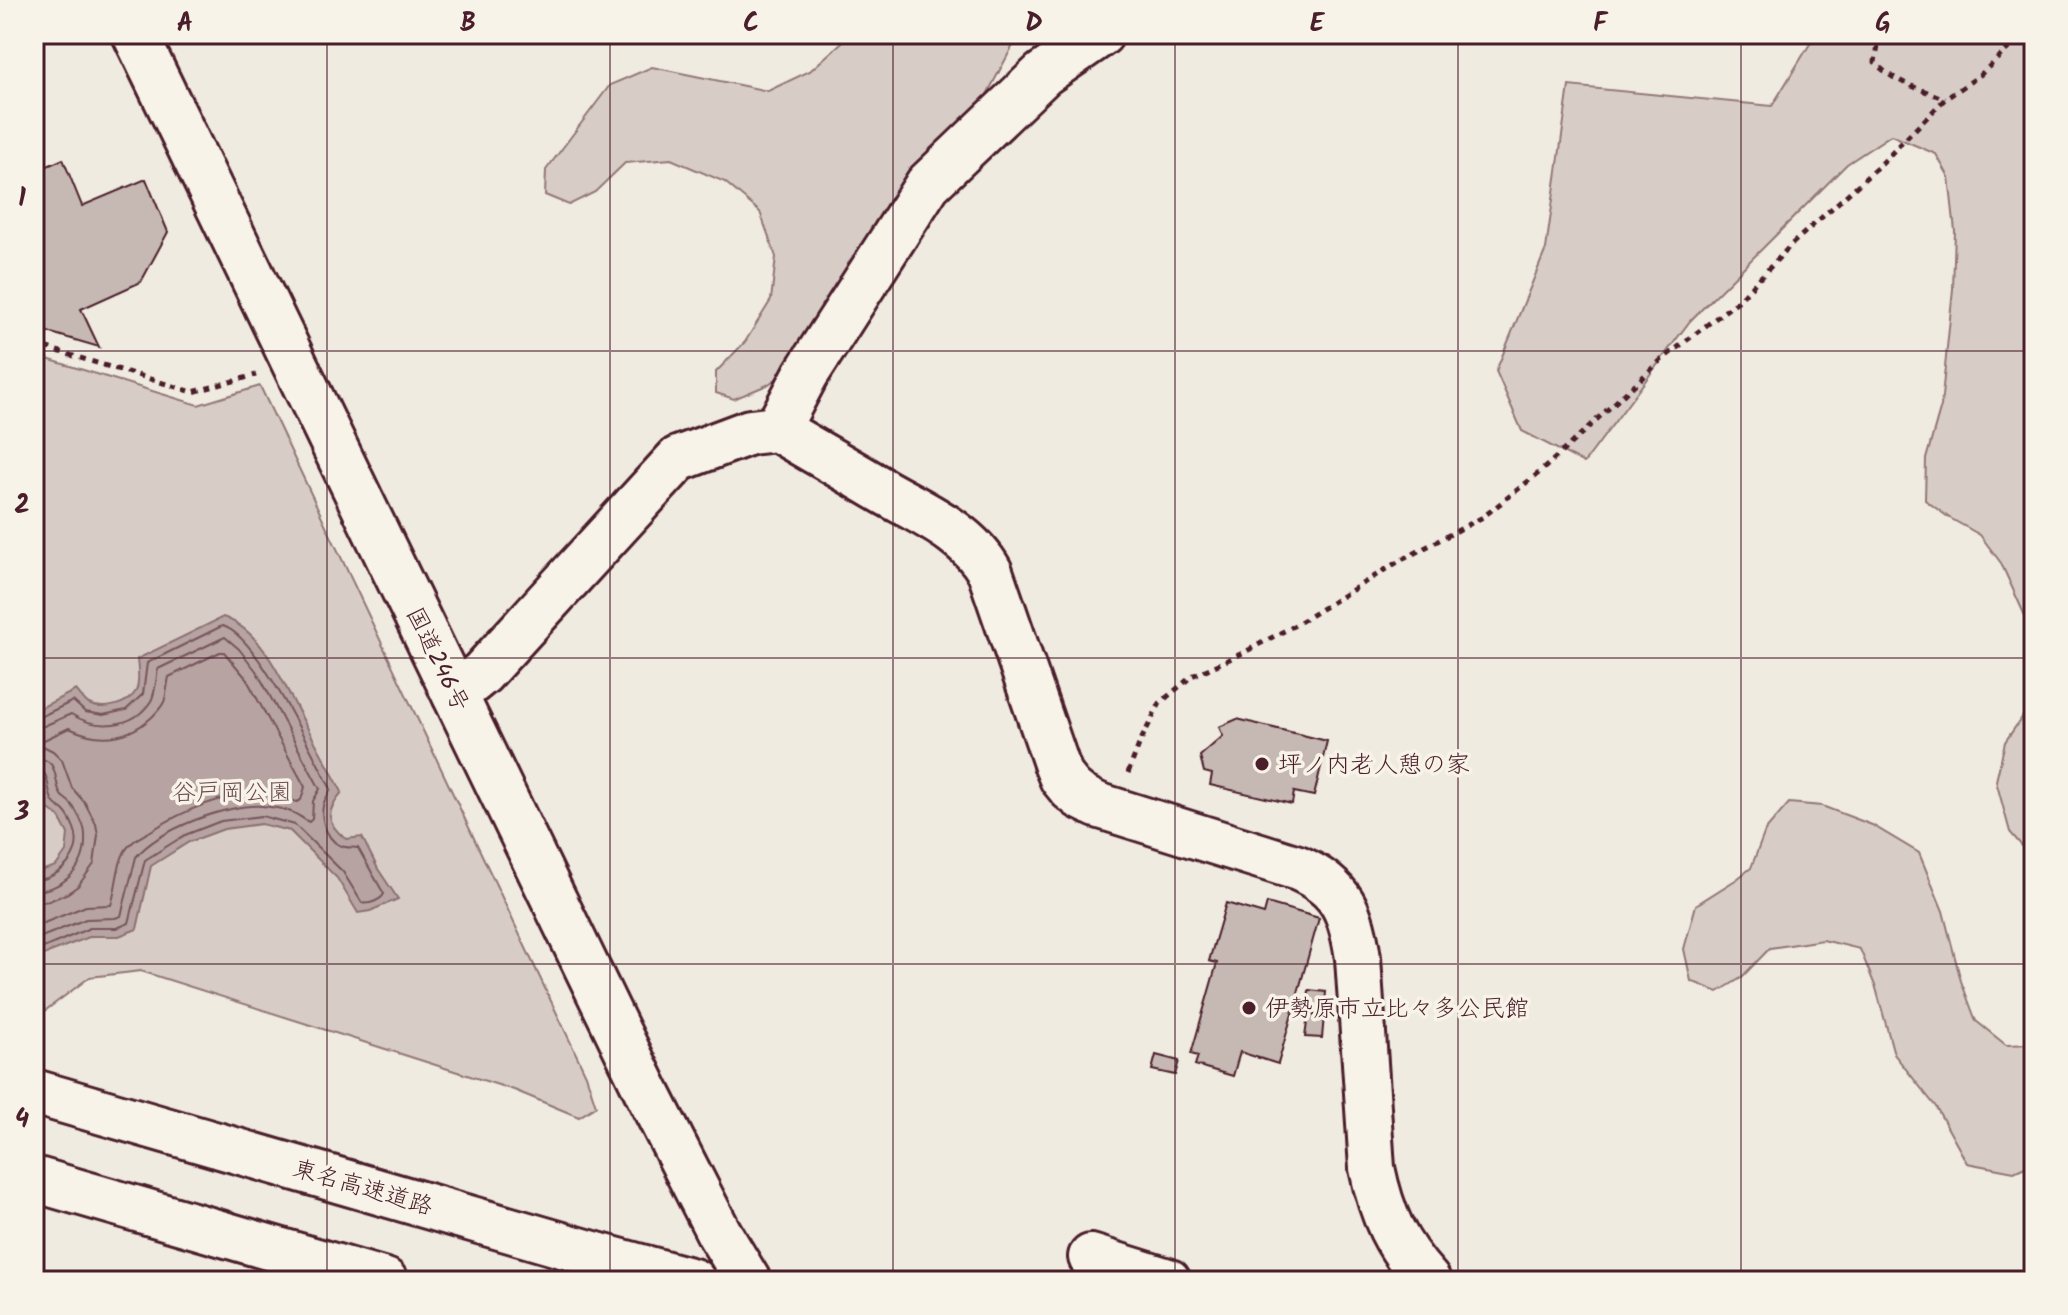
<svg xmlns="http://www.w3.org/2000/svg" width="2068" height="1315" font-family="Kalam,'Klee One',sans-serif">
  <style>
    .green { fill: #d8cdc6; stroke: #917678; stroke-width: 2 }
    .water { fill: #b7a4a2; stroke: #8b6f72; stroke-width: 2 }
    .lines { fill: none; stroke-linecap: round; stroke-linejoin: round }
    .shore { stroke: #76545b; stroke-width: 2 }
    .building { fill: #c6b8b3; stroke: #4a1f2b; stroke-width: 2 }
    .minor-casing { stroke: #4a1f2b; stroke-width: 50 }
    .highway-casing { stroke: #4a1f2b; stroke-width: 50 }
    .path { stroke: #4a1f2b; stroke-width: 5; stroke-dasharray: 6 6; stroke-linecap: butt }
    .minor { stroke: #f7f3e8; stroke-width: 44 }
    .highway { stroke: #f7f3e8; stroke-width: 44 }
    .grid { fill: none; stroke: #4a1f2b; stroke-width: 2; stroke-opacity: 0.55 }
    .poi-dot { fill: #4a1f2b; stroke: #f7f3e8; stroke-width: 3 }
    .labels { text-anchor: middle; stroke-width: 7; stroke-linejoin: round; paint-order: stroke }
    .street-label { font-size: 24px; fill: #4a1f2b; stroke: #f7f3e8 }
    .poi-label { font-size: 24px; fill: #4a1f2b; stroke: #f7f3e8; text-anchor: start }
    .park-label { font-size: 24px; fill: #6e4a52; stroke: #f7f3e8 }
    .neatline { fill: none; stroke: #4a1f2b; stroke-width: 3 }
    .grid-label { font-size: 26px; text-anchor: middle; font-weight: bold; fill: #4a1f2b }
  </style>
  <rect width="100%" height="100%" fill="#f0ebe0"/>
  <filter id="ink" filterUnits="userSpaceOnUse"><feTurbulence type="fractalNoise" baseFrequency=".0125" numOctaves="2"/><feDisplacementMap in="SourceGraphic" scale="16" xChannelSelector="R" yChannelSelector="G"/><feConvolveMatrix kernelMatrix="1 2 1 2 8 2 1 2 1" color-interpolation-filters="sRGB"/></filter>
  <g filter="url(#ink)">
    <path class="green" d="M 851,34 L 1019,34 L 983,102 L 785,373 L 767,385 L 734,399 L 716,393 L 716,372 L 745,342 L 771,300 L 776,257 L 760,212 L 725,182 L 671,159 L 625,163 L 595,192 L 569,205 L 545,195 L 546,170 L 610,85 L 652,67 L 768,91 L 810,71 Z
      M 1816,34 L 2034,34 L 2034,629 L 2026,618 L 2001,563 L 1980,535 L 1948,517 L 1925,500 L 1926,459 L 1941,406 L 1953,289 L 1955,231 L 1949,177 L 1936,154 L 1891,135 L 1847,164 L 1690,321 L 1584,463 L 1522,431 L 1496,371 L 1546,249 L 1569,86 L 1772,106 Z
      M 34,355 L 198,405 L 260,386 L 586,1075 L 596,1106 L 579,1117 L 514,1090 L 141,971 L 90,977 L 34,1019 Z
      M 2034,700 L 2034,860 L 2010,832 L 1996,781 L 2005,742 Z
      M 1789,803 L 1822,806 L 1872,825 L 1919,853 L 1943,911 L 1961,981 L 1976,1021 L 2006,1045 L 2034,1044 L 2034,1163 L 2014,1172 L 1967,1163 L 1936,1107 L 1894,1054 L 1876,988 L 1860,949 L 1823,940 L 1770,948 L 1741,978 L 1718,992 L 1691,981 L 1684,949 L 1696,905 L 1737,879 L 1751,868 L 1765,831 Z"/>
    <path class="water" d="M 223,617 C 263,631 282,681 301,716 C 315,742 329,767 342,792 C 326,811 325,823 346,839 L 362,837 L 378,869 L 398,899 L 370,911 L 358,913 L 337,878 L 290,831 L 261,824 L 224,829 L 189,842 L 151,866 L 137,929 L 119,936 L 92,936 L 50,952 L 34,961 L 34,873 L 56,866 L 66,852 L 68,834 L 59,817 L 46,807 L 34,762 L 34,711 L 76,690 C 80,694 85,702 89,704 C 103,711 128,705 136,691 C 140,682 138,668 137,659 Z"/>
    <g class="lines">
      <path class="shore" d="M 34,718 L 40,717 L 73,701 L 85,712 L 103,715 L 126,710 L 143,694 L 147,663 L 222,626 C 257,633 313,756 331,789 C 329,795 324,799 323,806 C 320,821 328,844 345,847 C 350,848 354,847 358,848 L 384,894 C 381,900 369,905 362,903 L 343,872 L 295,825 L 262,816 L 221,821 L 185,835 L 145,860 L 129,923 L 117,928 L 90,928 L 34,952
        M 34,728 L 44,726 L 71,714 C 96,730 133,729 151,701 C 156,692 156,678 158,669 L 225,637 L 239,649 L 257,672 L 320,789 L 313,801 L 312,819 L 309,822 C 306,821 303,818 299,816 C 290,810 273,807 262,806 C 228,803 158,830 136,857 L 121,916 L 115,918 L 86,919 L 34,940
        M 34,758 C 61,759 52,778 61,795 C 63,798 68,800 70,803 C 76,809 80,818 83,825 C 86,832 85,837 85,844 C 83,871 61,890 34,891
        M 34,768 C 53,770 45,792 54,803 C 57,807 62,808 64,811 C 68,815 72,823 74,828 C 85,854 59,880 34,880
        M 34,903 L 49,901 L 68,893 L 78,886 L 94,864 L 98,835 L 96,824 L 85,803 L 72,788 L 62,760 L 53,751 L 43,746 L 42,741 L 69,728 C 99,742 127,740 152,717 C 157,712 161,708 164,702 C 167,694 167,685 169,677 L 220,652 L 224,652 L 246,678 L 305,787 L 301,800 L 297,802 C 285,799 272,794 260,794 C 220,794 183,811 149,832 C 140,837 130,842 125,851 C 116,867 117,888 111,905 L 86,906 L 34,927"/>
    </g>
    <path class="building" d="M 63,159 L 82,206 L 146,179 L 168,232 L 141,282 L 81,309 L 99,347 L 34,328 L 34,172 Z
      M 1237,719 L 1327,741 L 1314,796 L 1294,792 L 1292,804 L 1210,785 L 1212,774 L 1204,772 L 1200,756 L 1223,736 L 1219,727 Z
      M 1226,903 L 1264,914 L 1267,903 L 1319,918 L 1278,1064 L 1240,1052 L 1233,1076 L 1195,1065 L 1198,1056 L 1191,1054 L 1217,963 L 1209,961 Z
      M 1309,990 L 1326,992 L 1324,1014 L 1307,1013 Z
      M 1308,1015 L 1324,1016 L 1322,1038 L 1305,1037 Z
      M 1156,1055 L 1179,1061 L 1175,1075 L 1152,1070 Z"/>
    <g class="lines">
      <defs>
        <path id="minor" d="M 777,429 L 806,374 L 928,184 L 1043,74 L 1101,34
          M 455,695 L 482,673 L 678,459 L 750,432 L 777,429 C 812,450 848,470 883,491 C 921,513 968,532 990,572 L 1057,766 L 1062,778 L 1071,789 L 1081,797 L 1097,805 L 1298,868 C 1343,888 1351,912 1358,958 L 1372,1168 C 1382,1216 1395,1244 1428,1281
          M 1091,1257 L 1168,1281"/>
        <path id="highway" d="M 135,34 L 649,1096 L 719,1233 L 748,1281
          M 34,1092 L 600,1256 L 693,1281
          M 34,1179 L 385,1281"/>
      </defs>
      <use href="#minor" class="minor-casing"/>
      <use href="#highway" class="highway-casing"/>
      <path class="path" d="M 1880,34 L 1875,62 C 1893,83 1920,88 1945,99
        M 34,344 L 193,392 L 256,375
        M 1128,773 L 1140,742 L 1160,703 L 1192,676 L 1243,653 L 1297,624 L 1396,563 L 1483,517 L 1540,472 L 1660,361 L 1738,301 L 1792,244 L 1880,165 L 1945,99 L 1979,76 L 2014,43 L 2031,34"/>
      <use href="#minor" class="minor"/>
      <use href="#highway" class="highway"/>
    </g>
  </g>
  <path class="grid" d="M 327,34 L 327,1281M 610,34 L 610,1281M 893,34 L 893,1281M 1175,34 L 1175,1281M 1458,34 L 1458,1281M 1741,34 L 1741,1281M 34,351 L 2034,351M 34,658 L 2034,658M 34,964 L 2034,964"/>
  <g class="poi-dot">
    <circle cx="1262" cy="764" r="8"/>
    <circle cx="1249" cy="1008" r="8"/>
  </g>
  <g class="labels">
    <g class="street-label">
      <text transform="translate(438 659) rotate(64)" y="8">国道246号</text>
      <text transform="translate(363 1187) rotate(16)" y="8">東名高速道路</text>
    </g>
    <g class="poi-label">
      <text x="1278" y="772">坪ノ内老人憩の家</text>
      <text x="1265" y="1016">伊勢原市立比々多公民館</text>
    </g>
    <g class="park-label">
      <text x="232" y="800">谷戸岡公園</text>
    </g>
  </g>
  <rect width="2068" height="1315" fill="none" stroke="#f7f3e8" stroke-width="88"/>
  <rect x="44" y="44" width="1980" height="1227" class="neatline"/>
  <g class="grid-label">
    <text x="185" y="31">A</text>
    <text x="468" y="31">B</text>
    <text x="751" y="31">C</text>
    <text x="1034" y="31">D</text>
    <text x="1317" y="31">E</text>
    <text x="1600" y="31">F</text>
    <text x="1883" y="31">G</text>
    <text x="22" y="206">1</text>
    <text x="22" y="513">2</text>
    <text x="22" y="820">3</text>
    <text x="22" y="1127">4</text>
  </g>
</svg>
